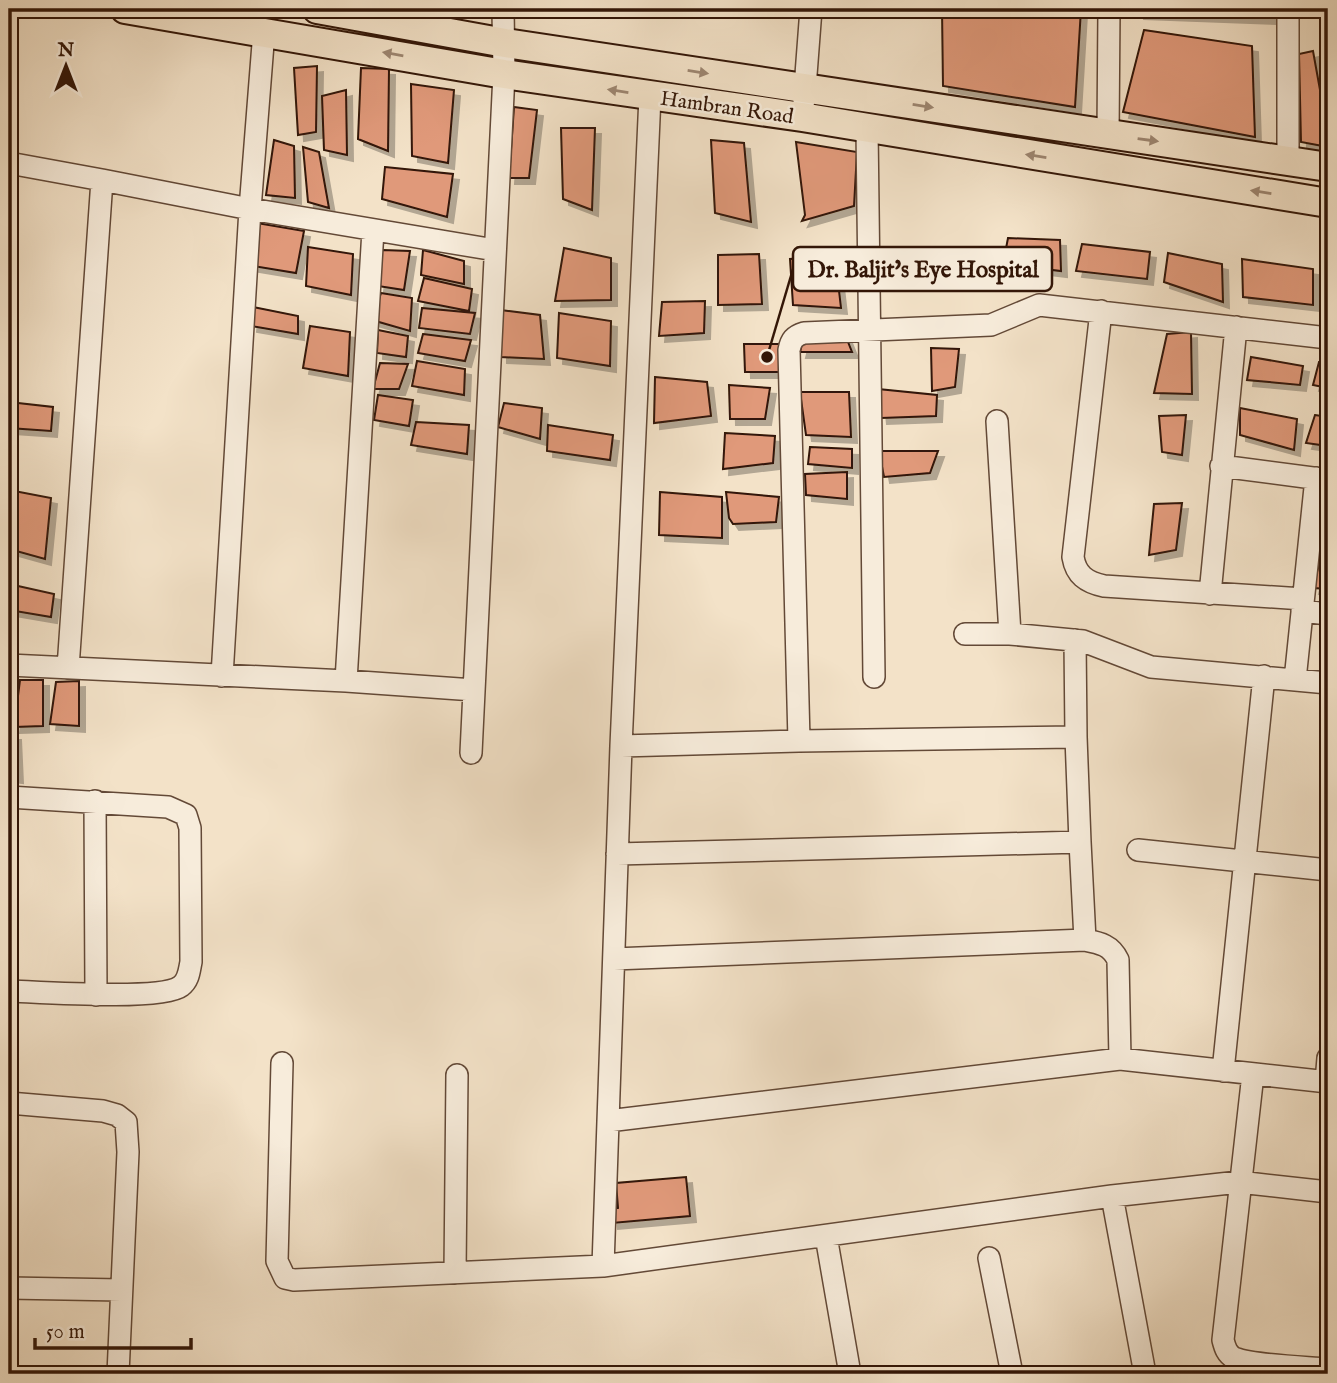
<svg xmlns="http://www.w3.org/2000/svg" width="1337" height="1383" font-family="'IM FELL English',serif">
  <style>
    .building { fill: #e0997a; stroke: #331607; stroke-width: 2; filter: url(#shadow) }
    .lines { fill: none; stroke-linecap: round; stroke-linejoin: round }
    .minor-casing { stroke: #634937; stroke-width: 24 }
    .major-casing { stroke: #331607; stroke-width: 32 }
    .minor { stroke: #f7ecdb; stroke-width: 21 }
    .major { stroke: #f3e2c8; stroke-width: 28 }
    .oneway { fill: #9d8671 }
    .labels { text-anchor: middle; stroke-width: 5; stroke-linejoin: round; paint-order: stroke }
    .street-label { font-size: 21px; fill: #331607; stroke: #f7ecdb }
    .leader { fill: none; stroke: #331607; stroke-width: 2.5 }
    .callout-dot { fill: #331607; stroke: #f7ecdb; stroke-width: 2.5 }
    .callout { fill: #f7ecdb; stroke: #331607; stroke-width: 2.5 }
    .callout-label { font-size: 23px; text-anchor: middle; font-weight: bold; fill: #331607 }
  </style>
  <defs>
    <filter id="shadow"><feDropShadow dx="6" dy="6" stdDeviation="0" flood-color="#0004"/></filter>
  </defs>
  <rect width="100%" height="100%" fill="#f3e2c8"/>
  <filter id="stains"><feTurbulence type="fractalNoise" baseFrequency=".00286" numOctaves="4"/><feColorMatrix values="0 0 0 0 .2 0 0 0 0 .09 0 0 0 0 .02 0 0 0 .5 -.17"/></filter>
  <radialGradient id="worn" r=".72"><stop offset=".6" stop-color="#630" stop-opacity="0"/><stop offset="1" stop-color="#630" stop-opacity=".3"/></radialGradient>
  <path class="building" d="M 942,9 L 1081,9 L 1075,107 L 943,86 Z
    M 1137,9 L 1269,9 L 1270,18 L 1138,13 Z
    M 1144,30 L 1252,46 L 1255,137 L 1123,112 Z
    M 1313,51 L 1320,90 L 1328,92 L 1328,147 L 1301,142 L 1299,54 Z
    M 317,66 L 316,132 L 298,135 L 294,68 Z
    M 361,68 L 389,69 L 388,151 L 358,139 Z
    M 411,84 L 454,90 L 448,163 L 412,156 Z
    M 346,90 L 347,155 L 324,150 L 322,96 Z
    M 514,107 L 537,110 L 529,178 L 509,178 Z
    M 561,128 L 595,128 L 592,210 L 563,199 Z
    M 274,140 L 294,146 L 295,198 L 266,195 Z
    M 711,140 L 744,143 L 751,222 L 715,213 Z
    M 796,142 L 857,152 L 854,206 L 802,221 L 805,215 Z
    M 303,147 L 319,152 L 329,208 L 308,202 Z
    M 385,167 L 453,174 L 447,217 L 382,199 Z
    M 257,223 L 304,231 L 296,273 L 253,266 Z
    M 1008,238 L 1060,240 L 1061,271 L 1003,264 Z
    M 1082,244 L 1150,252 L 1147,279 L 1076,271 Z
    M 308,247 L 353,254 L 351,295 L 306,286 Z
    M 564,248 L 611,258 L 611,300 L 555,301 Z
    M 382,250 L 410,251 L 404,290 L 378,286 Z
    M 423,250 L 464,261 L 464,284 L 421,275 Z
    M 1168,253 L 1222,264 L 1223,302 L 1164,282 Z
    M 759,254 L 762,304 L 718,305 L 718,255 Z
    M 835,256 L 841,308 L 793,305 L 790,259 Z
    M 1242,259 L 1313,269 L 1313,305 L 1243,297 Z
    M 424,278 L 472,289 L 469,311 L 418,301 Z
    M 381,293 L 412,298 L 410,331 L 372,320 Z
    M 705,301 L 704,333 L 659,336 L 662,302 Z
    M 253,307 L 298,316 L 298,334 L 251,326 Z
    M 422,308 L 475,313 L 470,334 L 419,328 Z
    M 501,310 L 540,315 L 544,359 L 501,357 Z
    M 559,313 L 611,321 L 610,366 L 557,358 Z
    M 310,326 L 350,332 L 348,376 L 303,368 Z
    M 378,330 L 408,336 L 406,357 L 377,353 Z
    M 1191,332 L 1192,394 L 1154,393 L 1167,334 Z
    M 423,334 L 471,340 L 465,361 L 418,353 Z
    M 846,337 L 852,352 L 800,352 L 803,340 Z
    M 744,344 L 783,344 L 783,372 L 745,372 Z
    M 931,348 L 959,349 L 955,387 L 932,391 Z
    M 1251,357 L 1303,366 L 1300,385 L 1247,380 Z
    M 417,361 L 465,369 L 464,395 L 412,386 Z
    M 1319,362 L 1328,363 L 1328,388 L 1313,385 Z
    M 380,363 L 408,364 L 399,389 L 373,389 Z
    M 655,377 L 707,382 L 711,416 L 654,423 Z
    M 729,385 L 770,388 L 765,419 L 730,419 Z
    M 878,389 L 937,395 L 936,416 L 881,418 Z
    M 800,392 L 849,392 L 851,437 L 806,435 Z
    M 378,395 L 413,400 L 409,426 L 374,420 Z
    M 9,402 L 53,407 L 51,431 L 9,428 Z
    M 504,403 L 542,408 L 540,439 L 498,427 Z
    M 1240,408 L 1297,419 L 1294,450 L 1240,435 Z
    M 1186,415 L 1182,455 L 1162,452 L 1159,416 Z
    M 1315,415 L 1328,417 L 1328,446 L 1306,443 Z
    M 416,422 L 469,425 L 467,454 L 411,445 Z
    M 548,425 L 613,435 L 610,460 L 547,451 Z
    M 725,433 L 775,436 L 773,463 L 723,469 Z
    M 810,447 L 852,449 L 852,468 L 808,464 Z
    M 879,451 L 938,451 L 930,473 L 884,477 Z
    M 847,472 L 847,499 L 806,495 L 805,474 Z
    M 9,490 L 51,498 L 45,559 L 9,549 Z
    M 660,492 L 722,497 L 722,538 L 659,535 Z
    M 726,492 L 779,497 L 776,522 L 733,524 L 729,518 Z
    M 1182,503 L 1176,550 L 1149,555 L 1154,504 Z
    M 1321,556 L 1328,556 L 1328,589 L 1313,588 Z
    M 9,584 L 54,594 L 51,617 L 9,610 Z
    M 20,680 L 43,680 L 43,726 L 14,727 Z
    M 79,681 L 79,726 L 50,724 L 56,682 Z
    M 9,734 L 15,734 L 17,777 L 9,776 Z
    M 686,1177 L 690,1216 L 612,1223 L 611,1209 L 618,1208 L 616,1183 Z"/>
  <g class="lines">
    <defs>
      <path id="minor" d="M 1288,9 L 1288,161
        M 650,96 L 621,746 L 799,741 L 789,350 C 791,340 794,336 804,333 L 991,325 L 1039,305 L 1328,338
        M 804,101 L 811,9
        M 867,129 L 874,677
        M 1108,135 L 1109,9
        M 9,163 L 102,180 L 68,668
        M 102,180 L 250,209 L 495,250
        M 1101,311 L 1073,557 C 1076,575 1086,582 1104,586 L 1303,599
        M 997,421 L 1010,634
        M 1221,466 L 1328,480
        M 1210,594 L 1236,327
        M 1302,611 L 1328,614
        M 965,634 L 1010,634 L 1083,641 L 1151,667 L 1328,683
        M 9,665 L 346,681 L 474,690
        M 222,676 L 250,209 L 264,31
        M 1295,680 L 1316,478
        M 346,681 L 373,230
        M 799,741 L 1076,737 L 1075,640
        M 621,746 L 603,1266 L 1112,1196 L 1239,1182 L 1328,1192
        M 471,753 L 504,74 L 503,9
        M 9,797 L 168,807 L 186,815 L 190,828 L 191,962 C 189,971 189,980 181,986 C 162,1001 38,992 9,991
        M 95,801 L 96,995
        M 1080,842 L 1085,940
        M 1138,850 L 1328,870
        M 617,854 L 1080,842 L 1076,737
        M 614,959 L 1085,940 C 1100,943 1111,945 1118,960 L 1120,1059
        M 282,1063 L 277,1261 L 285,1278 L 294,1280 L 603,1266
        M 1223,1071 L 1264,676
        M 1253,1074 L 1223,1340 C 1225,1348 1227,1354 1234,1358 C 1254,1366 1305,1367 1328,1369
        M 1326,1082 L 1328,1058
        M 9,1103 L 103,1111 L 117,1115 L 126,1122 L 128,1152 L 118,1374
        M 608,1121 L 1120,1059 L 1328,1082
        M 1112,1196 L 1145,1374
        M 826,1236 L 850,1374
        M 989,1258 L 1012,1374
        M 455,1273 L 457,1075
        M 9,1288 L 121,1290"/>
      <path id="major" d="M 125,9 L 504,74 L 802,117 L 1328,203
        M 317,9 L 505,43 L 1328,167"/>
    </defs>
    <use href="#minor" class="minor-casing"/>
    <use href="#major" class="major-casing"/>
    <use href="#minor" class="minor"/>
    <use href="#major" class="major"/>
  </g>
  <defs><path id="oneway-solid" d="M-6-.8H1V-3.2L6.5 0L1 3.2V.8H-6Z" transform="scale(1.75)"/></defs>
  <g class="oneway">
    <use href="#oneway-solid" transform="translate(393 54) rotate(-170)"/>
    <use href="#oneway-solid" transform="translate(698 72) rotate(9)"/>
    <use href="#oneway-solid" transform="translate(618 91) rotate(-171)"/>
    <use href="#oneway-solid" transform="translate(923 106) rotate(9)"/>
    <use href="#oneway-solid" transform="translate(1148 140) rotate(8)"/>
    <use href="#oneway-solid" transform="translate(1036 156) rotate(-171)"/>
    <use href="#oneway-solid" transform="translate(1261 192) rotate(-171)"/>
  </g>
  <g class="labels">
    <g class="street-label">
      <text transform="translate(727 107) rotate(8)" y="7">Hambran Road</text>
    </g>
  </g>
  <path class="leader" d="M767 357L793 269"/>
  <circle class="callout-dot" cx="767" cy="357" r="7"/>
  <rect class="callout" x="793" y="247" width="259" height="44" rx="7"/>
  <g class="callout-label">
    <text x="923" y="277">Dr. Baljit's Eye Hospital</text>
  </g>
  <rect width="1337" height="1383" fill="none" stroke="#f3e2c8" stroke-width="35"/>
  <rect x="10" y="10" width="1316" height="1362" fill="none" stroke="#331607" stroke-width="3.5"/>
  <rect x="18" y="18" width="1302" height="1348" fill="none" stroke="#331607" stroke-width="2"/>
  <g transform="translate(66 66)" stroke="#f7ecdb" stroke-width="5" paint-order="stroke">
  <path d="M0-5L12 26L0 18L-12 26Z" fill="#331607"/>
  <text y="-10" font-size="19" font-weight="bold" text-anchor="middle" fill="#331607">N</text>
  </g>
  <path d="M35 1338v10h156v-10" fill="none" stroke="#331607" stroke-width="3.5"/>
  <text x="46" y="1338" font-size="21" fill="#331607" stroke="#f7ecdb" stroke-width="5" paint-order="stroke">50 m</text>
  <rect width="100%" height="100%" filter="url(#stains)"/>
  <rect width="100%" height="100%" fill="url(#worn)"/>
</svg>
